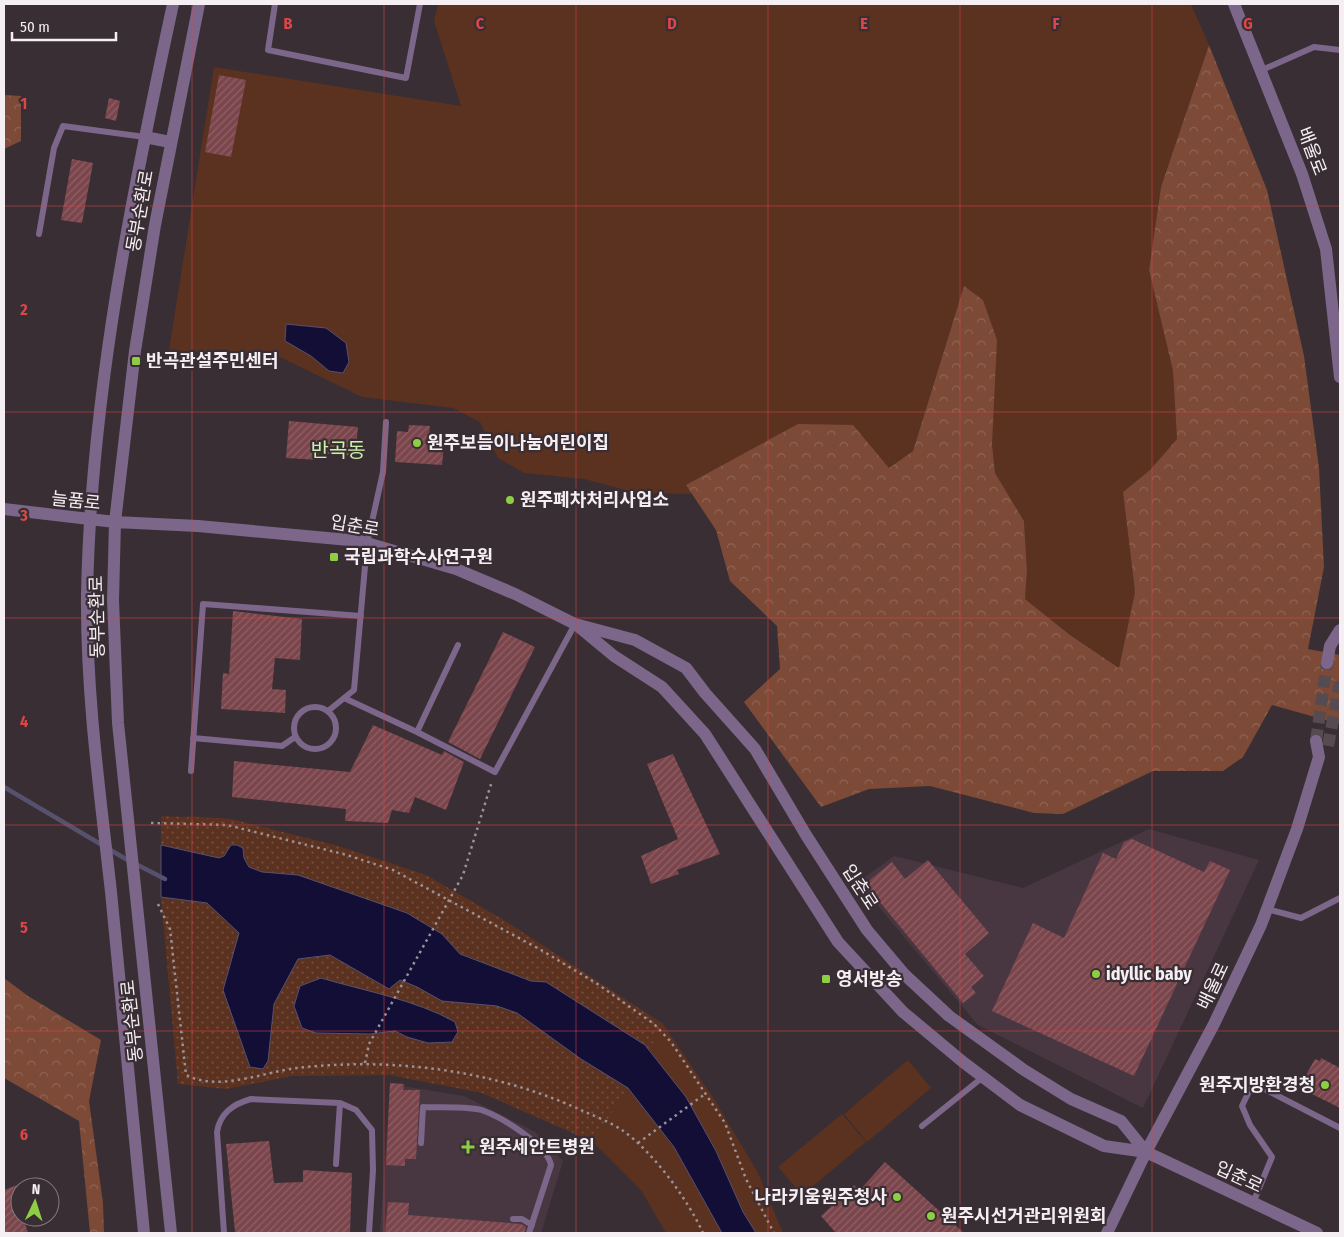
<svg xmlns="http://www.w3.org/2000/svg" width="1344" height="1237" font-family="'Fira Sans Condensed','Noto Sans KR',sans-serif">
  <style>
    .built { fill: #483741 }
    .grass { fill: #5b3120 }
    .forest { fill: url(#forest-crowns) }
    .park { fill: url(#park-dots) }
    .water { fill: #130e36; stroke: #57516e }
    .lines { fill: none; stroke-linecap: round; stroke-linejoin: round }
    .stream { stroke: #57516e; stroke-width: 4.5 }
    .building { fill: url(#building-hatch) }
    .tertiary-tunnel { stroke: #554b50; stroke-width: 12; stroke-dasharray: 12 6; stroke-linecap: butt }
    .path { stroke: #9b9297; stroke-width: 2.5; stroke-dasharray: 2.5 4; stroke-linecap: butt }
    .service { stroke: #7c668a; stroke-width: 6 }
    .tertiary { stroke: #7c668a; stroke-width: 12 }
    .grid { fill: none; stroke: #db4646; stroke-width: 1; stroke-opacity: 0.55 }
    .poi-dot { fill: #8ece43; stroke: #392e34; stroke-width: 2 }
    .labels { text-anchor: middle; stroke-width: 4.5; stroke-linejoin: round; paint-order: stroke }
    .street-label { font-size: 18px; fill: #f5eef2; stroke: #392e34 }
    .poi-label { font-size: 18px; font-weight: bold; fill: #f5eef2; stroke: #392e34; text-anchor: start }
    .quarter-label { font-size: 20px; fill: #cbf0aa; stroke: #392e34 }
    .grid-label { font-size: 16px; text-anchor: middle; font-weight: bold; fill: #db4646; stroke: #392e34; stroke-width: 4.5; stroke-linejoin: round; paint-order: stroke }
  </style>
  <defs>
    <pattern id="forest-crowns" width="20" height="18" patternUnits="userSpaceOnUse" patternTransform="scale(1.25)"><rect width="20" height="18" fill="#7c4a37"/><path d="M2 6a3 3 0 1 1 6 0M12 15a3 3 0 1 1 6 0" fill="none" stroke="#8f6454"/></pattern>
    <pattern id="park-dots" width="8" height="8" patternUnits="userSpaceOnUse" patternTransform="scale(1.25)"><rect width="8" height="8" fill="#5b3120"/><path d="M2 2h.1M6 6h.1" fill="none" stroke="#734f41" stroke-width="1.8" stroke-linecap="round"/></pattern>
    <pattern id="building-hatch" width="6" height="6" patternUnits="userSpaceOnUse" patternTransform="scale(1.25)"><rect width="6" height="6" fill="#7b454c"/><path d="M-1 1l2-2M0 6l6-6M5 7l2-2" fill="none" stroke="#8e6066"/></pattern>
  </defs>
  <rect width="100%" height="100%" fill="#392e34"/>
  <path class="built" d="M 1149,829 L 1259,860 L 1143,1108 L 978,1025 L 858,882 L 894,856 L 1023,888 Z
    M 390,1084 L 464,1096 L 535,1132 L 563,1161 L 541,1233 L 380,1233 Z"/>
  <path class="grass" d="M 438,4 L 1191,4 L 1209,45 L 1161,187 L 1149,270 L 1173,371 L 1177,439 L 1150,470 L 1123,492 L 1135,592 L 1119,668 L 1070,635 L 1025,599 L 1027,571 L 1024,521 L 995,473 L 992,444 L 964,286 L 913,451 L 889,468 L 874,453 L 687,486 L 692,494 L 637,493 L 584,479 L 524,473 L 498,458 L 480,422 L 453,408 L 362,397 L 280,357 L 169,350 L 214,67 L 461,106 L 434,21 Z
    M 187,816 L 231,819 L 338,846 L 426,875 L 507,922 L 663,1024 L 714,1099 L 758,1173 L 783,1233 L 756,1233 L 743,1212 L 716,1151 L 686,1097 Z
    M 908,1060 L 931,1088 L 867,1142 L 844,1114 Z
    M 268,1061 L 628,1088 L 674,1147 L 722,1233 L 666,1233 L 641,1190 L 593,1142 L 482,1093 L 390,1075 L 291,1076 L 226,1089 Z
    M 842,1114 L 866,1142 L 802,1195 L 778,1167 Z"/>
  <path class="forest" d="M 1209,45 L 1267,190 L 1304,356 L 1319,468 L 1324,567 L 1308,649 L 1340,655 L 1340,724 L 1272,705 L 1243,757 L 1223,771 L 1153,771 L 1063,814 L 1034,813 L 930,786 L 869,789 L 821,807 L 744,702 L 780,669 L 777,626 L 730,581 L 716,530 L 686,485 L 798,424 L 853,425 L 889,468 L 913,451 L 964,286 L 983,300 L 997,340 L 992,444 L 995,473 L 1024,521 L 1027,571 L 1025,599 L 1070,635 L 1119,668 L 1135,592 L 1123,492 L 1150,470 L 1177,439 L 1173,371 L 1149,270 L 1161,187 Z
    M 4,95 L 21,96 L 21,141 L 4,149 Z
    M 4,978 L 28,996 L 101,1040 L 89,1101 L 103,1203 L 104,1233 L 90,1233 L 79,1121 L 4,1078 Z"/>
  <path class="park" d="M 161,816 L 231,819 L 338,846 L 426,875 L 507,922 L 663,1024 L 628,1088 L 593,1142 L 482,1093 L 390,1075 L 291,1076 L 226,1089 L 178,1084 L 161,897 Z"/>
  <path class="water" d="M 286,324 L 326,328 L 346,343 L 349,362 L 343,373 L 329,371 L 311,356 L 285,341 Z
    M 161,845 L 219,858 L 224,856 L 231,845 L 237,845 L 243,848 L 244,858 L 249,867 L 262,872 L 298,875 L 407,913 L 442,934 L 460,954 L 531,981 L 546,982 L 645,1045 L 686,1097 L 716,1151 L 743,1212 L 756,1233 L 722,1233 L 674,1147 L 628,1088 L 581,1059 L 517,1013 L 497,1006 L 442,1001 L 417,987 L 400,980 L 389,989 L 330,955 L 298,959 L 274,1004 L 268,1061 L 263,1069 L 250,1067 L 223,990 L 239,933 L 207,903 L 161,897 Z
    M 321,978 C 365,991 416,1000 455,1022 L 458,1032 L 452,1042 L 428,1043 L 407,1037 L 395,1031 L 370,1034 L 316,1033 L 302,1028 L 294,1006 L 300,986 Z"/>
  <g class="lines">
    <path class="stream" d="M 4,787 L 124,858 L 165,879"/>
  </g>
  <path class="building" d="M 219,75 L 246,80 L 231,157 L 205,152 Z
    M 109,98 L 120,101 L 116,121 L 105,118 Z
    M 72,159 L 93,163 L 82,223 L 61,220 Z
    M 289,421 L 358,427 L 355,456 L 319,453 L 318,460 L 286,458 Z
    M 409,425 L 430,426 L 429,435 L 445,436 L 442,465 L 395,462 L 397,431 L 408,432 Z
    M 233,611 L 302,619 L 300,660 L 275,658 L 272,689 L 286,690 L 285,713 L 221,709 L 223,673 L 229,674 Z
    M 503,632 L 535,647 L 480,759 L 448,742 Z
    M 373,725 L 442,755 L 444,751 L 464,762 L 446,810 L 415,797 L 409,813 L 392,810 L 388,823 L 345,821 L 346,809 L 232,797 L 234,761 L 350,772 Z
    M 673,754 L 720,854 L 677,870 L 679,874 L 651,884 L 641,856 L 678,839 L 647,764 Z
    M 1132,839 L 1204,872 L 1210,861 L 1230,870 L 1134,1076 L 992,1011 L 1033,923 L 1064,938 L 1103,853 L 1116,859 L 1124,842 Z
    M 928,860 L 989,933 L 965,954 L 984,976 L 971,987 L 976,993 L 963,1003 L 865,884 L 892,862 L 905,879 Z
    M 1321,1058 L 1340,1068 L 1340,1108 L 1306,1091 L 1312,1078 L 1306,1075 L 1315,1059 L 1320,1061 Z
    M 390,1083 L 404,1084 L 403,1090 L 420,1090 L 416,1159 L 405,1159 L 405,1166 L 386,1165 Z
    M 269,1141 L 274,1183 L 303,1182 L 303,1170 L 352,1173 L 350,1233 L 235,1232 L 226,1144 Z
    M 885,1162 L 964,1233 L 836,1233 L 821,1216 L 854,1185 L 859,1191 Z
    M 20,1184 L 20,1217 L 23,1217 L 28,1233 L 4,1233 L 4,1190 Z
    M 388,1202 L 409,1203 L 408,1215 L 521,1224 L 526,1227 L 524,1233 L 385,1233 Z"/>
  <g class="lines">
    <path class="tertiary-tunnel" d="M 1316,741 L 1327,663
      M 1328,746 L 1340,682"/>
    <path class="path" d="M 151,823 L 227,825 L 347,855 L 393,870 L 541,950 L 596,983 L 654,1024 L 671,1042 L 725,1123 L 746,1179 L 774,1233
      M 158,904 L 170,929 L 186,1075 C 219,1092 263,1072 297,1068 C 393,1057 493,1070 581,1110 C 594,1116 610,1122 622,1130 C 653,1152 687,1198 703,1233
      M 365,1063 L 369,1044 L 463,875 L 492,781
      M 638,1143 L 705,1094"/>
    <path class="service" d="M 275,4 L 268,50 L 406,78 L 420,4
      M 1262,70 L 1314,47 L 1340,50
      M 39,234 L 54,148 L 63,126 L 145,137
      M 344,698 L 417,732 L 458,645
      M294 728a21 21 0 1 1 42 0a21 21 0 1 1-42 0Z
      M 328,711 L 354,690 L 367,544 L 383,472 L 386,422
      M 417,732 L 495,772 L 575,624
      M 193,738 L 282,746 L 295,737
      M 191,771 L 203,604 L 361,616
      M 1267,909 L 1301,918 L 1340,898
      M 922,1126 L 983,1077
      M 421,1143 L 423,1107 C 438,1108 473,1106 484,1111 C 503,1118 547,1145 551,1165 L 529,1233
      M 336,1164 L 340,1103
      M 1253,1203 L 1272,1157 L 1250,1125 L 1242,1106 L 1253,1083 L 1340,1128
      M 513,1219 L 522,1219 L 532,1225
      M 224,1233 L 217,1132 C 220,1113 233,1104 251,1099 L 340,1103 L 356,1110 L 372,1130 L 373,1170 L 369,1233"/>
    <path class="tertiary" d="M 1234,4 L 1302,174 L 1326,249 L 1340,377
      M 145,137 L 170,142
      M 4,509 L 115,522 L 198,526 L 360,541 L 456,569 L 515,594 L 575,624 L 635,640 L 686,668 L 705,693 L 755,749 L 806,835 L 867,930 L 905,975 L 949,1016 L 1024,1070 L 1071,1099 L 1121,1121 L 1146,1152
      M 579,627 L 614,656 L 662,687 L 705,734 L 838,942 L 903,1012 L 963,1062 L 1020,1105 L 1104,1146 L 1146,1152 L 1317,1233
      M 1327,663 L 1330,646 L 1340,630
      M 144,1233 C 133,1120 123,1006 111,892 C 100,793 86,694 87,594 C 91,395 131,198 173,4
      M 171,1233 L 118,723 L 113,600 L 115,522 L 135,351 L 155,225 L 199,4
      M 1107,1233 L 1146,1152 L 1214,1024 L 1261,925 L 1297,829 L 1319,757 L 1316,741"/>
  </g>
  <path class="grid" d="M 192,4 L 192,1233M 384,4 L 384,1233M 576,4 L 576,1233M 768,4 L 768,1233M 960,4 L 960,1233M 1152,4 L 1152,1233M 4,206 L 1340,206M 4,412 L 1340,412M 4,618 L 1340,618M 4,825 L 1340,825M 4,1031 L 1340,1031"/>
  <g class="poi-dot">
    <rect x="131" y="356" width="10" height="10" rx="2.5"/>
    <circle cx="417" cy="443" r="5"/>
    <circle cx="510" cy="500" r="5"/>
    <rect x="329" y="552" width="10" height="10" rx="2.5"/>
    <circle cx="1096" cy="974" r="5"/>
    <rect x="821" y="974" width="10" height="10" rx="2.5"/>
    <circle cx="1325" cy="1085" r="5"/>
    <path d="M465.5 1139.5h5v5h5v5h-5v5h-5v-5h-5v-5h5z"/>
    <circle cx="897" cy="1197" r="5"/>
    <circle cx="931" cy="1216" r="5"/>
  </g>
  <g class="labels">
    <g class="street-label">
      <text transform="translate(1312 151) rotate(69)" y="6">배울로</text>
      <text transform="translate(140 211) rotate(-80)" y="6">동부순환로</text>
      <text transform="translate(76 501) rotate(6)" y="6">늘품로</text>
      <text transform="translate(355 526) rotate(10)" y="6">입춘로</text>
      <text transform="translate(97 617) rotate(-91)" y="6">동부순환로</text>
      <text transform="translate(860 887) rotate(57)" y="6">입춘로</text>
      <text transform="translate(1213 986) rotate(-65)" y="6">배울로</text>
      <text transform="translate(132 1021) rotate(-96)" y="6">동부순환로</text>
      <text transform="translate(1239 1177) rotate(25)" y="6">입춘로</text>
    </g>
    <g class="poi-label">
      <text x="146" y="367">반곡관설주민센터</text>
      <text x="427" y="449">원주보듬이나눔어린이집</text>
      <text x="520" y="506">원주폐차처리사업소</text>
      <text x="344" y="563">국립과학수사연구원</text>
      <text x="1106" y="980">idyllic baby</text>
      <text x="836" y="985">영서방송</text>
      <text x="1315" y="1091" text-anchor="end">원주지방환경청</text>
      <text x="479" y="1153">원주세안트병원</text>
      <text x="887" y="1203" text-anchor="end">나라키움원주청사</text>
      <text x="941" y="1222">원주시선거관리위원회</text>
    </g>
    <g class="quarter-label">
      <text x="338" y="457">반곡동</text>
    </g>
  </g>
  <g class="grid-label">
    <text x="288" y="29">B</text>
    <text x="480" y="29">C</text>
    <text x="672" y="29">D</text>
    <text x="864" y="29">E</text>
    <text x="1056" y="29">F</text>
    <text x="1248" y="29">G</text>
    <text x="24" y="109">1</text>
    <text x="24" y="315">2</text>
    <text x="24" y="521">3</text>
    <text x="24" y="727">4</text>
    <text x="24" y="933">5</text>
    <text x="24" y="1140">6</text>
  </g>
  <rect width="1344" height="1237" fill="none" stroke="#f5eef2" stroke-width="10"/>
  <g transform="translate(35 1202) rotate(4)"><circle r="24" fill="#392e34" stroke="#847b80"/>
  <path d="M0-4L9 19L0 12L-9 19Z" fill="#8ece43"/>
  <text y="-8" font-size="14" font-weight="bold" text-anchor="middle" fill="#f5eef2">N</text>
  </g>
  <path d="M12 32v8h104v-8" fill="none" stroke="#f5eef2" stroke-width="2.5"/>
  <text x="20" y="32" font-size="15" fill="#f5eef2" stroke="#392e34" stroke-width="4" paint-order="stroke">50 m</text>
</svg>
